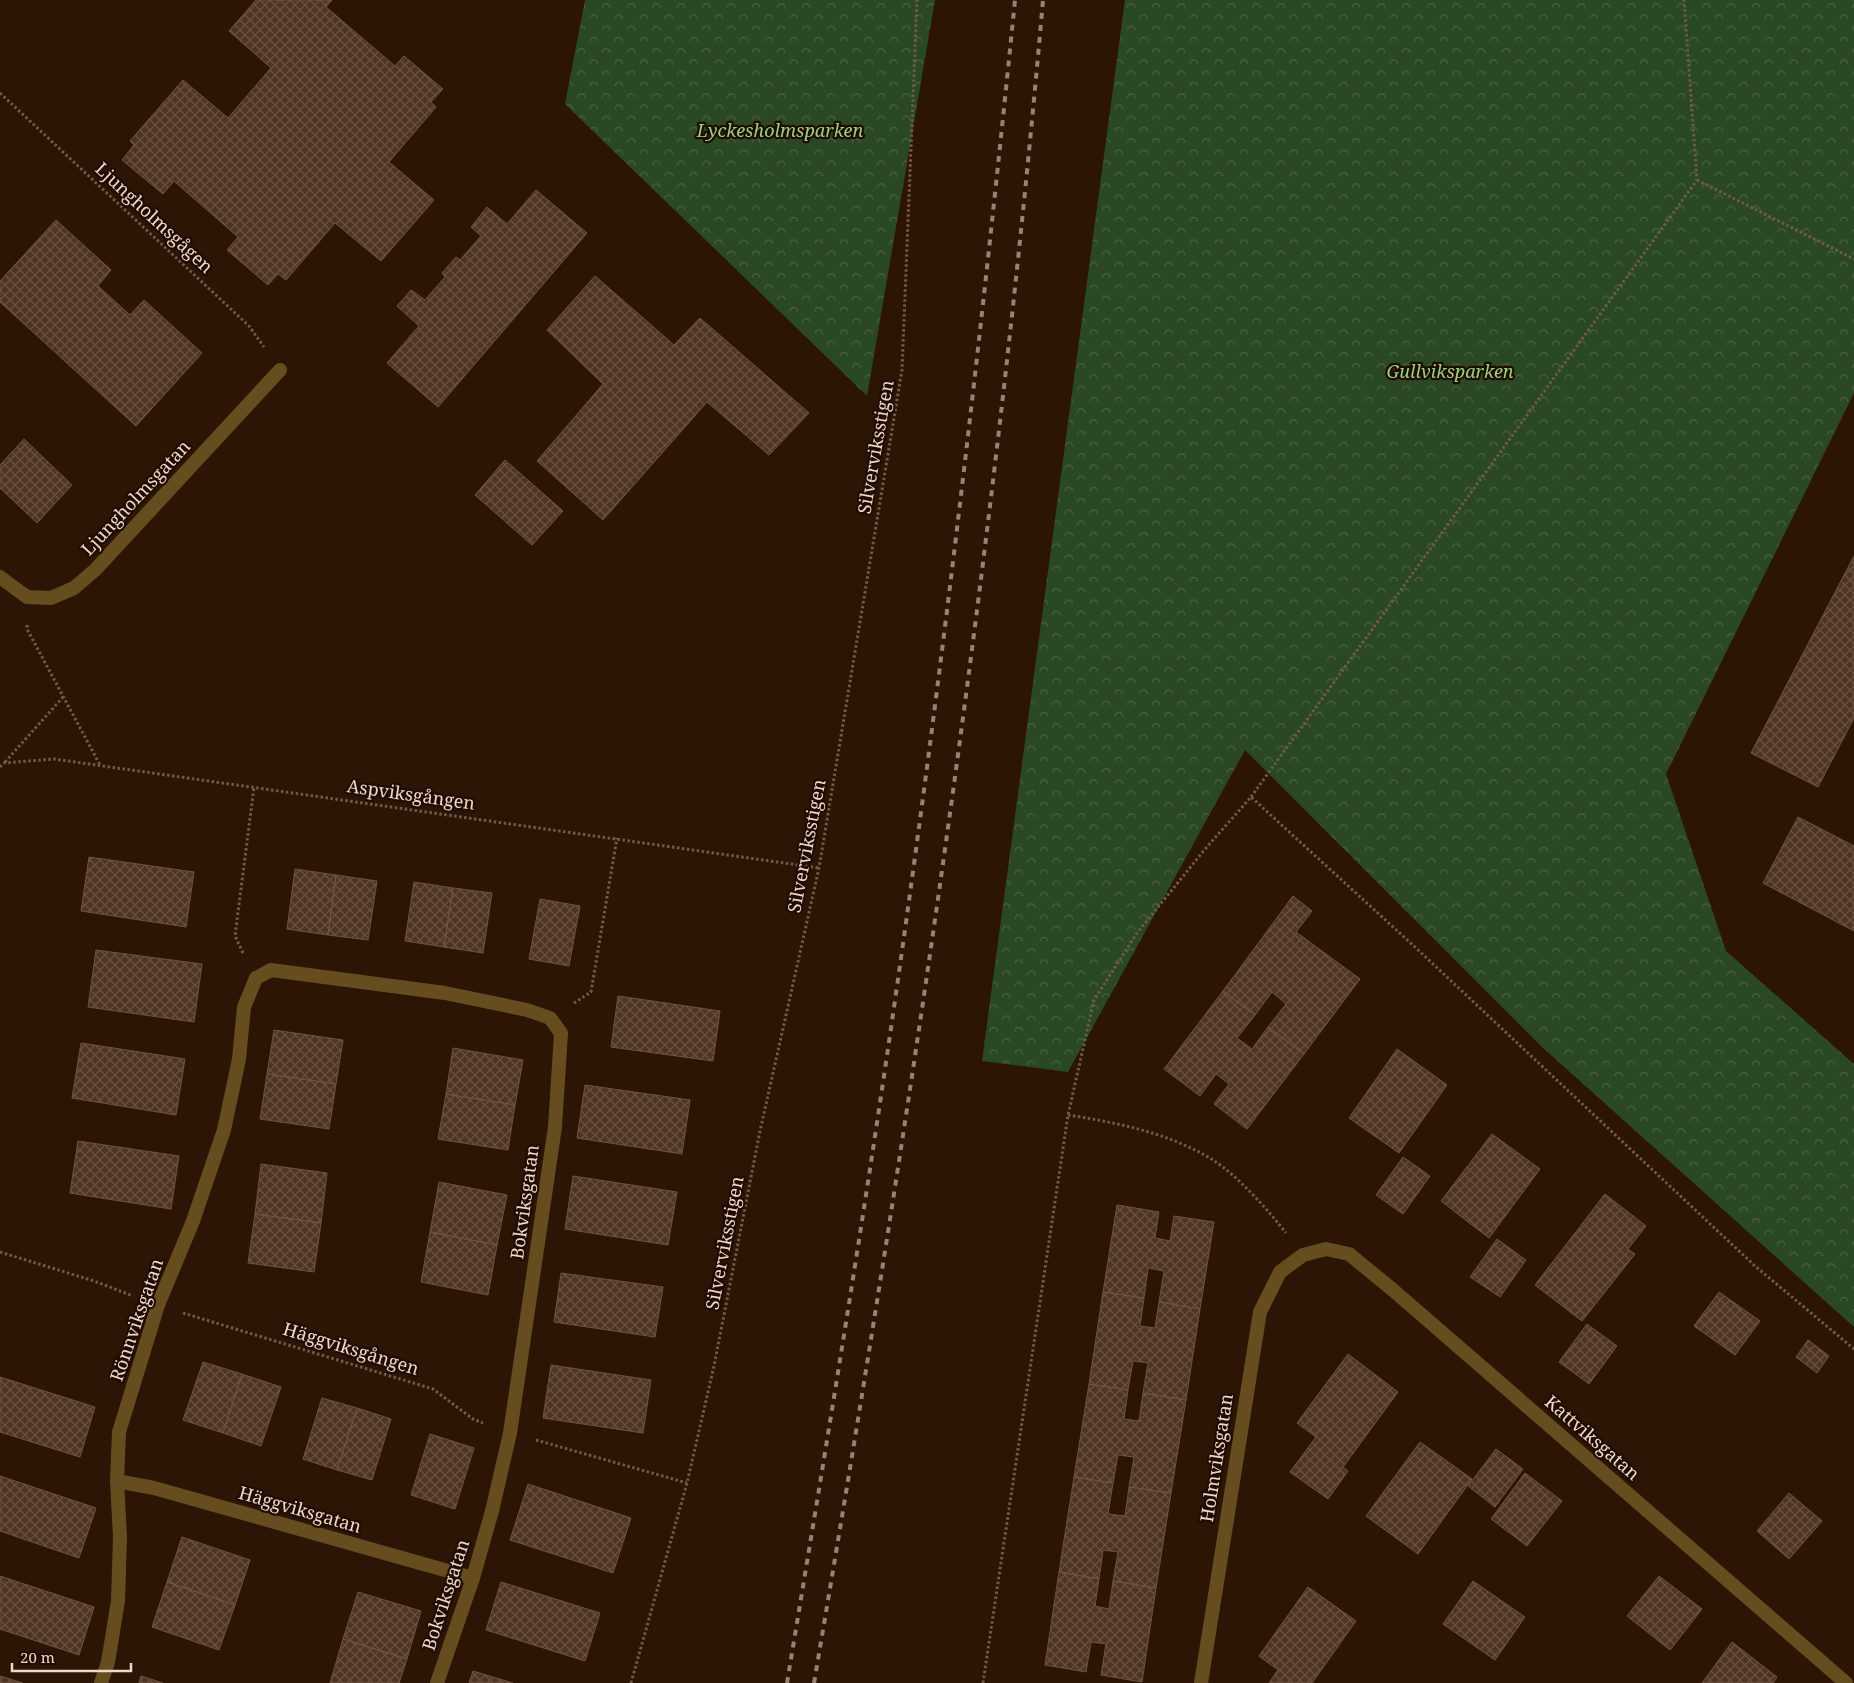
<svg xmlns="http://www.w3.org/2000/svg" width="1854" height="1683" font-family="'Noto Serif',serif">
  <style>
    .forest { fill: url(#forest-crowns) }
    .building { fill: url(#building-cross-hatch); stroke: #705342 }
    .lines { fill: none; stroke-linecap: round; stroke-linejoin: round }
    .path { stroke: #6f5a4b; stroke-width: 3; stroke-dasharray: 2.5 2.5; stroke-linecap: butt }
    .minor { stroke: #654d20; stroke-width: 14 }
    .rail { stroke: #978375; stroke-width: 4; stroke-dasharray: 6 6; stroke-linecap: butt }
    .labels { text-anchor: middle; stroke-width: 4.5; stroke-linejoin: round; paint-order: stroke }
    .park-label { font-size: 18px; font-style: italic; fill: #94d486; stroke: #220b00 }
    .street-label { font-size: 18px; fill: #ead9ce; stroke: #220b00 }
  </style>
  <defs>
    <pattern id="forest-crowns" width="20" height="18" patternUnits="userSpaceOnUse" patternTransform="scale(1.25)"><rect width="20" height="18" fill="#2b4824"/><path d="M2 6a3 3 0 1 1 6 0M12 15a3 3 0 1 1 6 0" fill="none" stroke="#4a6243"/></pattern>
    <pattern id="building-cross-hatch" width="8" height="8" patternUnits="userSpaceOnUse" patternTransform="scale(1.25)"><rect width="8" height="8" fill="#4f3424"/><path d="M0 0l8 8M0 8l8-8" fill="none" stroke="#685143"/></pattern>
  </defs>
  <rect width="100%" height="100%" fill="#2c1504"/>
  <path class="forest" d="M 585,0 L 935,0 L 867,396 L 565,104 Z
    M 1125,0 L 1854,0 L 1854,393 L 1666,774 L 1726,951 L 1854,1064 L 1854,1327 L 1542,1047 L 1245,750 L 1068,1072 L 982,1061 Z"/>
  <path class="building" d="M 256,0 L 332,0 L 326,7 L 395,66 L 404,56 L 443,89 L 431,102 L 436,107 L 389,162 L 434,200 L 381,261 L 335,223 L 286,280 L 278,274 L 268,285 L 227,250 L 238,237 L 174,181 L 163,194 L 122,160 L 134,145 L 130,141 L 183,80 L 228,118 L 271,68 L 229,31 Z
    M 536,190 L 587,233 L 438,407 L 387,363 L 419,326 L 397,306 L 411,290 L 425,300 L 445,277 L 442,273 L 456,257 L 460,260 L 481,236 L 471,227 L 487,207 L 507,224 Z
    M 56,220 L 111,270 L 98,286 L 130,315 L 144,300 L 202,353 L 136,426 L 0,302 L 0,281 Z
    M 595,276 L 674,345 L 700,318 L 809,413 L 769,455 L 707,402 L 603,520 L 537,461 L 603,384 L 547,330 Z
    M 24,439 L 72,485 L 37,523 L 0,488 L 0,465 Z
    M 505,460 L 563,511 L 532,545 L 475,495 Z
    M 1854,556 L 1854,718 L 1818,787 L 1751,753 Z
    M 1798,817 L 1854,846 L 1854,931 L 1763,883 Z
    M 89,857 L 194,872 L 186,927 L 81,911 Z
    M 295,869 L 336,875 L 328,935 L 287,929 Z
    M 336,875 L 377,881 L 368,940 L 328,935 Z
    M 414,882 L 453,888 L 444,947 L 405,941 Z
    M 453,888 L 492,893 L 483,953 L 444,947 Z
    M 1293,896 L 1312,911 L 1296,932 L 1360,979 L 1304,1054 L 1268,1027 L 1286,1004 L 1272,992 L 1255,1015 L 1223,991 Z
    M 540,899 L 580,906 L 569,966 L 529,959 Z
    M 96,950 L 202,964 L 194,1022 L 88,1007 Z
    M 1223,991 L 1255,1015 L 1237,1038 L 1252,1049 L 1268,1027 L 1304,1054 L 1247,1129 L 1214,1104 L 1229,1084 L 1216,1074 L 1200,1096 L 1164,1069 Z
    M 618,996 L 720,1011 L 713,1061 L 611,1047 Z
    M 274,1030 L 343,1040 L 336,1084 L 267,1074 Z
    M 81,1043 L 185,1059 L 176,1115 L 72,1098 Z
    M 453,1048 L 523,1060 L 515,1105 L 446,1094 Z
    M 1397,1049 L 1447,1085 L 1399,1153 L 1349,1118 Z
    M 267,1074 L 336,1084 L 329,1129 L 260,1119 Z
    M 585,1085 L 690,1100 L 682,1154 L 577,1138 Z
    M 446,1094 L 515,1105 L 508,1150 L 438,1139 Z
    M 1492,1134 L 1540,1169 L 1489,1238 L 1441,1201 Z
    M 78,1141 L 179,1156 L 171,1209 L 70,1193 Z
    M 1403,1157 L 1430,1176 L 1403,1214 L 1376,1195 Z
    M 261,1164 L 327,1173 L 321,1223 L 255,1214 Z
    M 573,1176 L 677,1192 L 668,1245 L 565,1229 Z
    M 439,1182 L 507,1195 L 497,1245 L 430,1232 Z
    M 1605,1194 L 1646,1226 L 1628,1249 L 1635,1254 L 1582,1321 L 1535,1285 Z
    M 1117,1205 L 1159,1212 L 1155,1238 L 1170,1241 L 1174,1216 L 1214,1222 L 1200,1309 L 1159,1302 L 1164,1271 L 1148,1268 L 1144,1298 L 1103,1292 Z
    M 255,1214 L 321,1223 L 314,1272 L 248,1263 Z
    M 430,1232 L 497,1245 L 488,1295 L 421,1282 Z
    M 1497,1239 L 1526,1260 L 1500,1297 L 1470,1277 Z
    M 561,1273 L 663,1287 L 655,1337 L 554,1322 Z
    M 1103,1292 L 1144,1298 L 1140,1326 L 1155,1328 L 1159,1302 L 1200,1309 L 1186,1400 L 1143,1393 L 1148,1363 L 1133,1361 L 1128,1390 L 1089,1384 Z
    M 1719,1292 L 1760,1321 L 1735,1355 L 1694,1326 Z
    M 1587,1324 L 1617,1346 L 1589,1384 L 1559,1362 Z
    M 1808,1340 L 1829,1356 L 1817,1373 L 1796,1357 Z
    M 1348,1354 L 1398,1392 L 1343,1467 L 1348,1471 L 1328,1499 L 1290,1472 L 1316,1437 L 1297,1423 Z
    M 203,1362 L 242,1374 L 223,1433 L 183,1420 Z
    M 551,1365 L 651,1380 L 643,1433 L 543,1418 Z
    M 242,1374 L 281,1387 L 261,1446 L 223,1433 Z
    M 0,1377 L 95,1407 L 80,1457 L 0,1432 Z
    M 1089,1384 L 1128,1390 L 1124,1419 L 1139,1421 L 1143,1393 L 1186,1400 L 1171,1493 L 1129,1487 L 1134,1457 L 1118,1455 L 1113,1483 L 1074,1477 Z
    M 322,1398 L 357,1408 L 337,1470 L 303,1459 Z
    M 357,1408 L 391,1419 L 372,1480 L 337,1470 Z
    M 430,1434 L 474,1448 L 455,1509 L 411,1495 Z
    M 1420,1442 L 1472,1479 L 1418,1554 L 1366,1516 Z
    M 1496,1449 L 1523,1469 L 1495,1507 L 1468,1486 Z
    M 1525,1473 L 1562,1501 L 1527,1546 L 1491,1519 Z
    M 0,1476 L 96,1508 L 79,1558 L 0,1531 Z
    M 1074,1477 L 1113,1483 L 1108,1514 L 1125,1516 L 1129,1487 L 1171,1493 L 1156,1588 L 1113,1581 L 1118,1552 L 1103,1550 L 1099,1579 L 1059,1572 Z
    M 528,1484 L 631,1518 L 613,1573 L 510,1540 Z
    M 1789,1493 L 1822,1521 L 1789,1559 L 1757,1531 Z
    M 182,1537 L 250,1560 L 235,1605 L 167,1582 Z
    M 1059,1572 L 1099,1579 L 1095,1606 L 1109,1609 L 1113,1581 L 1156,1588 L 1142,1682 L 1101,1675 L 1106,1644 L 1091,1642 L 1086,1672 L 1045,1665 Z
    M 0,1576 L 94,1607 L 79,1655 L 0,1629 Z
    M 1659,1576 L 1702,1609 L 1670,1650 L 1627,1616 Z
    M 1473,1581 L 1525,1617 L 1495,1660 L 1443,1624 Z
    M 167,1582 L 235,1605 L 219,1650 L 152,1627 Z
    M 501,1582 L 600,1613 L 585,1661 L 486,1630 Z
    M 1308,1587 L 1356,1621 L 1312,1683 L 1269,1683 L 1278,1670 L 1259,1656 Z
    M 358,1592 L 421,1611 L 407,1659 L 343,1639 Z
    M 343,1639 L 407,1659 L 399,1683 L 330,1683 Z
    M 1732,1642 L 1777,1677 L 1773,1683 L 1702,1683 Z
    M 473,1671 L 513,1683 L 469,1683 Z
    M 0,1676 L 23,1683 L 0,1683 Z
    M 141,1676 L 163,1683 L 139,1683 Z"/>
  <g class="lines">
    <path class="path" d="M 0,93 L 249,326 L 264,347
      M 1697,180 L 1854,259
      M 27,625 L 27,629 L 100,765
      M 5,762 L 64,696
      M 0,767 L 4,763 L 54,759 L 819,868
      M 1251,797 L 1697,180 L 1684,0
      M 243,953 L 235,936 L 254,787
      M 574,1003 L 591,992 L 617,838
      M 1068,1115 C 1119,1123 1169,1133 1213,1160 C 1238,1176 1268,1210 1286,1233
      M 0,1252 L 94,1281 L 133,1296
      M 183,1313 L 433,1389 L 473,1419 L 483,1423
      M 536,1440 L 687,1483
      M 631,1683 L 687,1483 L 714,1366 L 760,1131 L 819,868 L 902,370 L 917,0
      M 983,1683 L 1068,1115 L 1094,1000 L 1137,933 L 1206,848 L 1251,797 L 1416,948 L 1755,1266 L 1854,1349"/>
    <path class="minor" d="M 0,577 L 27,597 L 51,598 L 74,588 L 95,570 L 280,370
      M 117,1481 L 154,1488 L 473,1578
      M 101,1683 L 108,1662 L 118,1601 L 120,1537 L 117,1481 L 119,1432 L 158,1305 L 193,1221 L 224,1130 L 239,1059 L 244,1007 L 256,978 L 271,970 L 445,993 L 527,1010 L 550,1018 L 561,1033 L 555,1127 L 510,1433 L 492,1511 L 473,1578 L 437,1683
      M 1201,1683 L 1260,1312 L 1280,1272 L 1303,1255 L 1326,1249 L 1349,1254 L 1393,1290 L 1846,1683"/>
    <path class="rail" d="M 787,1683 C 827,1442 867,1200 901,958 C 946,639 983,320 1015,0
      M 814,1683 C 909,1125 994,564 1043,0"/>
  </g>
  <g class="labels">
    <g class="park-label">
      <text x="780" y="137">Lyckesholmsparken</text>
      <text x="1450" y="378">Gullviksparken</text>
    </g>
    <g class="street-label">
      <text transform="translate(154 218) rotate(43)" y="6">Ljungholmsgågen</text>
      <text transform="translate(876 447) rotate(-80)" y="6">Silverviksstigen</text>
      <text transform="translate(136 498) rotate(-47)" y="6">Ljungholmsgatan</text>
      <text transform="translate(411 795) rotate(8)" y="6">Aspviksgången</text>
      <text transform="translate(807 846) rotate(-79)" y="6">Silverviksstigen</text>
      <text transform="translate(525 1202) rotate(-82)" y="6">Bokviksgatan</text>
      <text transform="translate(725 1243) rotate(-79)" y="6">Silverviksstigen</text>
      <text transform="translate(137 1320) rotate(-71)" y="6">Rönnviksgatan</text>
      <text transform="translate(351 1349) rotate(17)" y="6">Häggviksgången</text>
      <text transform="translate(1592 1438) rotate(41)" y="6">Kattviksgatan</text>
      <text transform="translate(1217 1458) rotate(-81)" y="6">Holmviksgatan</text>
      <text transform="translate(300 1510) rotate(16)" y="6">Häggviksgatan</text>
      <text transform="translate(446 1595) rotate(-72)" y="6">Bokviksgatan</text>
    </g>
  </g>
  <path d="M12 1663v8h119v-8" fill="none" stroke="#ead9ce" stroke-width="2.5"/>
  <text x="20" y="1663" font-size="15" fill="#ead9ce" stroke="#220b00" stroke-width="4" paint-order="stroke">20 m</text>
</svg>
